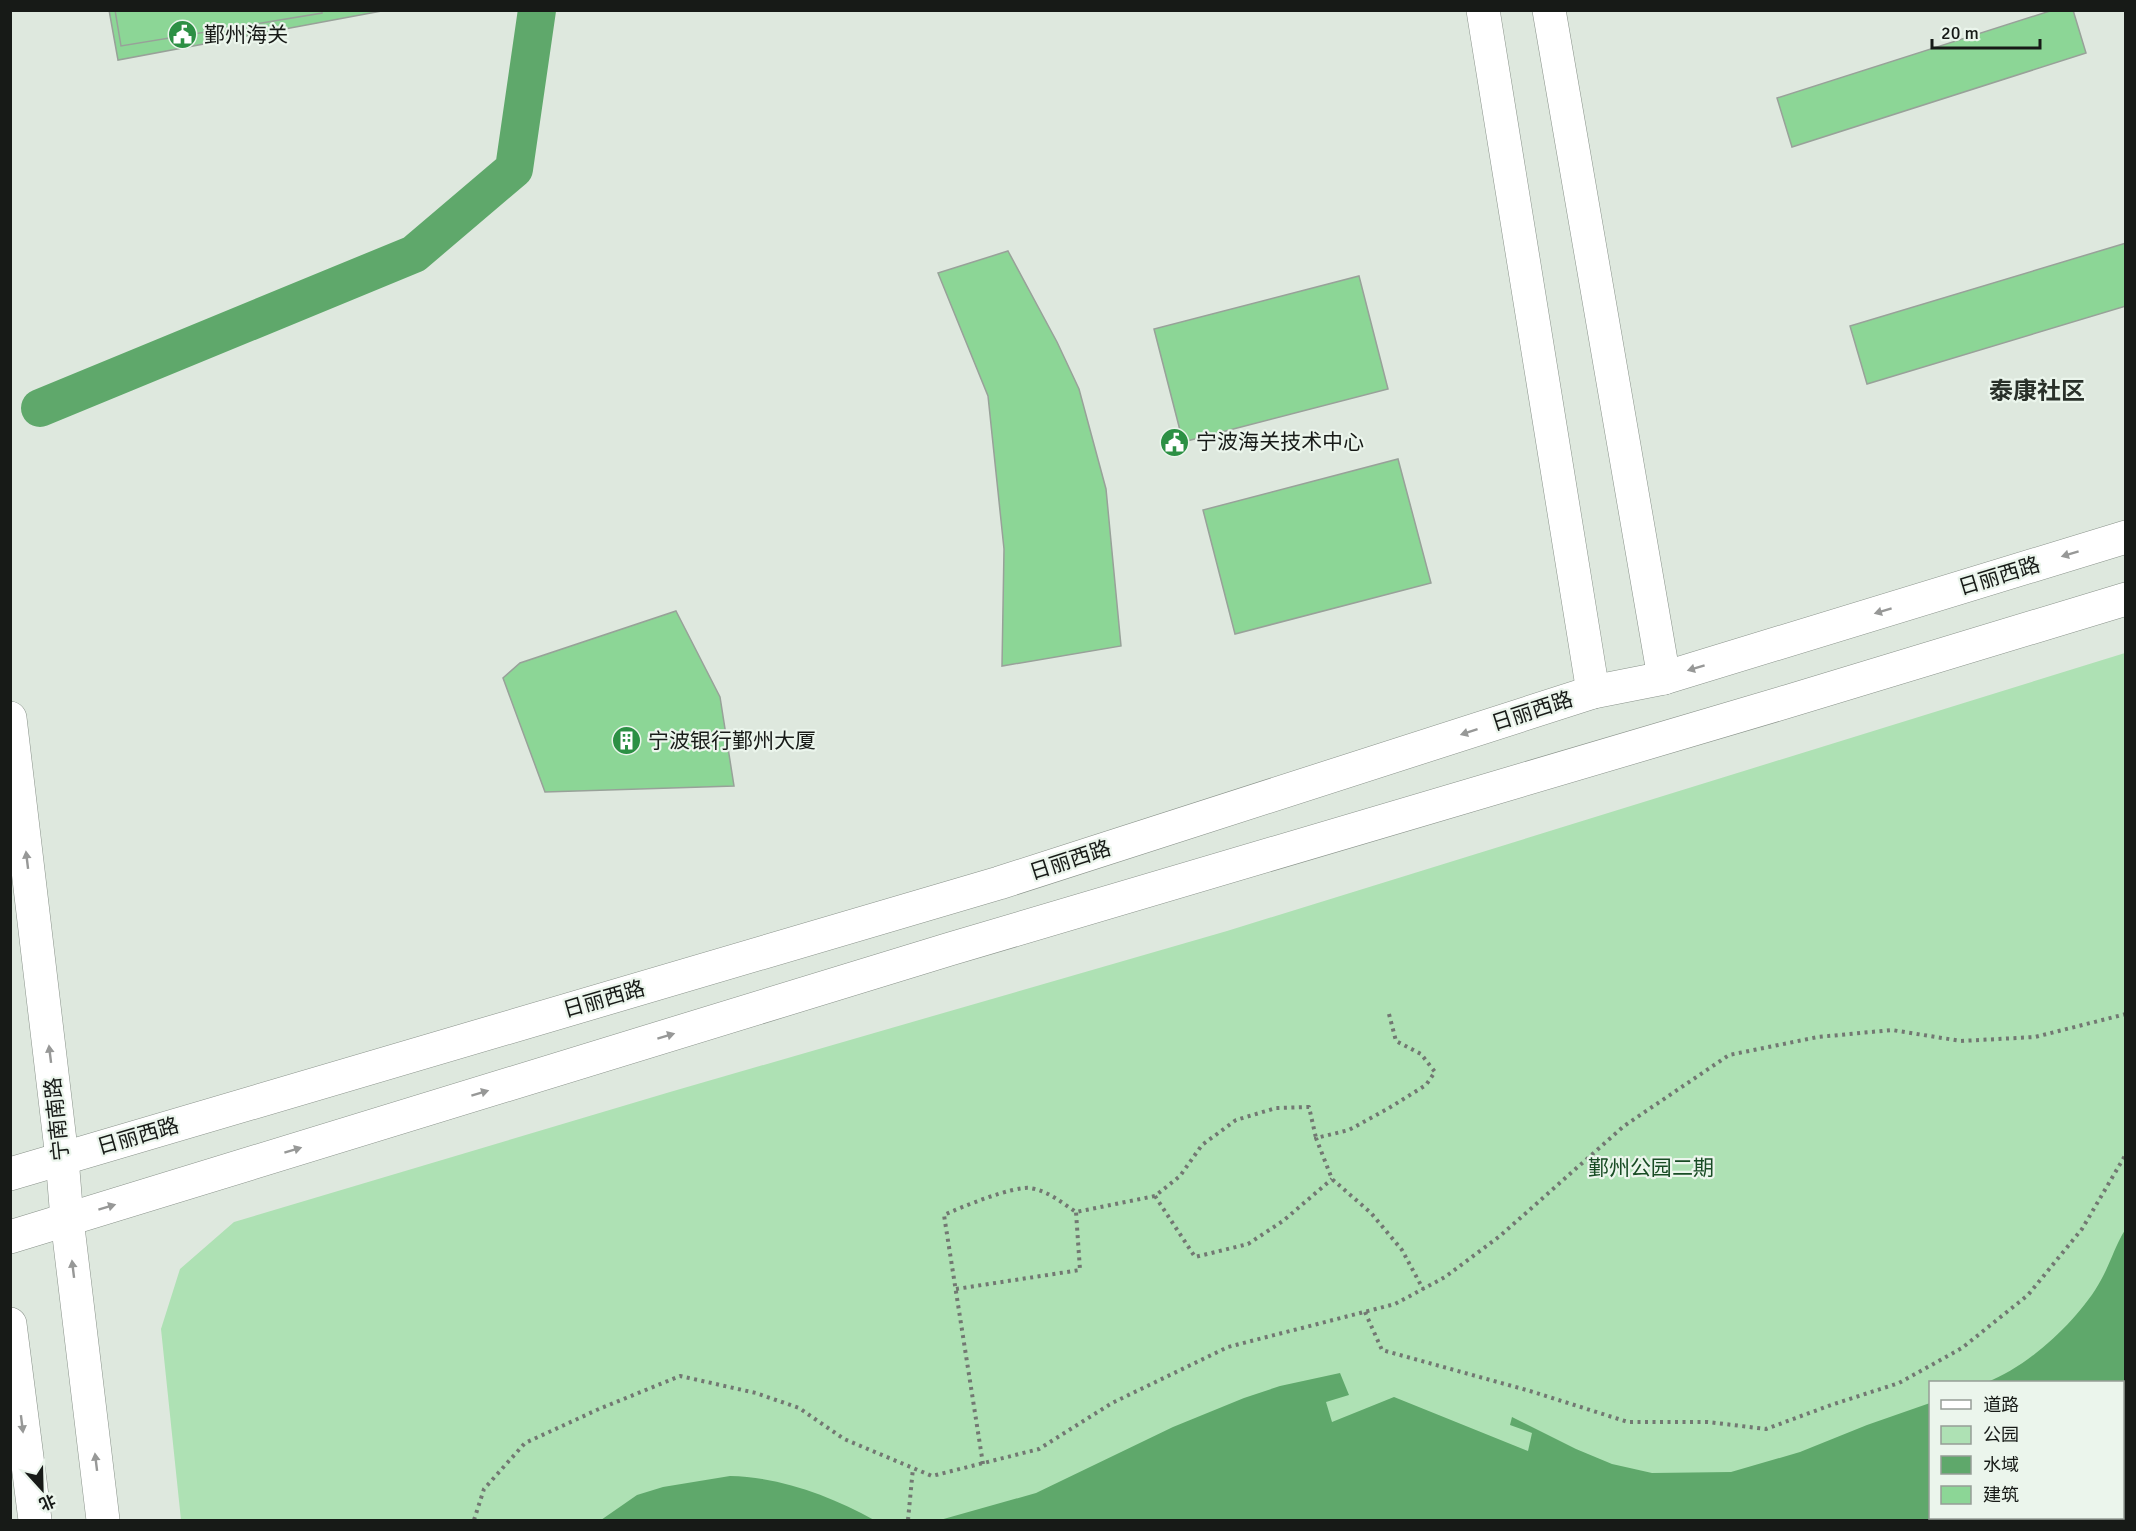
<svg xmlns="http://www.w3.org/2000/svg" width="2136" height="1531" font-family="Signika,'Noto Sans SC',sans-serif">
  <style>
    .green { fill: #aee1b4; fill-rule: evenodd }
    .water { fill: #5fa86b }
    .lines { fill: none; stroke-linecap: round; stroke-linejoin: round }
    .canal { stroke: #5fa86b; stroke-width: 38 }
    .building { fill: #8cd696; stroke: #98a199; stroke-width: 1.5 }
    .tertiary-casing { stroke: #89928a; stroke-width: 34 }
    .secondary-casing { stroke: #89928a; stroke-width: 34 }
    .primary-casing { stroke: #89928a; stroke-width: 34 }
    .path { stroke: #727872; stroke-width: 4; stroke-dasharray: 3 4.5; stroke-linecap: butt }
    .tertiary { stroke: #fff; stroke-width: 33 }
    .secondary { stroke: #fff; stroke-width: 33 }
    .primary { stroke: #fff; stroke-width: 33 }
    .oneway { fill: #979897 }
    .labels { text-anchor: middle; stroke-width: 4.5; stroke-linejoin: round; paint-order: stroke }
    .poi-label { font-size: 21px; fill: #171a17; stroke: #ebf5ec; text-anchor: start }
    .street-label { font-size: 21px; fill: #171a17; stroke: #ebf5ec }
    .park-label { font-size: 21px; fill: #184c24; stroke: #ebf5ec }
    .quarter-label { font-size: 24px; font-weight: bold; fill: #293029; stroke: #ebf5ec }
  </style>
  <rect width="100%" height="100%" fill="#dee8de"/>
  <path class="green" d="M 2125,653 L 2125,1520 L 181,1520 L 161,1329 L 180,1269 L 234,1222 L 670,1092 L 1227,931 ZM 1930,1382 L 2122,1382 L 2122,1518 L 1930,1518 Z"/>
  <path class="water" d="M 2125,1230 L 2125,1520 L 940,1520 L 1036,1493 L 1173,1427 L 1244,1398 L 1280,1386 L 1340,1373 L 1349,1395 L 1326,1402 L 1332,1422 L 1394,1397 L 1528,1451 L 1532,1433 L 1510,1425 L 1512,1417 L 1576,1449 L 1612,1464 L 1652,1473 L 1731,1472 L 1800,1452 L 1867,1425 L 1930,1403 L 1930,1518 L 2122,1518 L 2122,1382 L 1987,1382 C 2028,1367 2080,1319 2101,1280 C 2110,1264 2115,1246 2125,1230 Z
    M 730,1476 C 780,1477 831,1496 874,1520 L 601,1520 L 637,1495 L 663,1487 Z"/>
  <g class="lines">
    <path class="canal" d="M 40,408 L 414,254 L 514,169 L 537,10"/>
  </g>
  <path class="building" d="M 109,10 L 387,10 L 118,60 Z
    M 115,10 L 322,10 L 322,13 L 121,46 Z
    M 2053,10 L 2073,10 L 2086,53 L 1792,147 L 1777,98 Z
    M 2126,243 L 2126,306 L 1867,384 L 1850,326 Z
    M 1008,251 L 1057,342 L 1079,389 L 1106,489 L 1121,646 L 1002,666 L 1004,549 L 988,396 L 938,273 Z
    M 1359,276 L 1388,389 L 1183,442 L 1154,329 Z
    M 1398,459 L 1431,583 L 1235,634 L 1203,510 Z
    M 676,611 L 720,697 L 734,786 L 545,792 L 503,678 L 520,663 Z"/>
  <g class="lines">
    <defs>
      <path id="tertiary" d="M 1483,10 L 1593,692
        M 1549,10 L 1664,678"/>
      <path id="secondary" d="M 10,1174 L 999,883 L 1593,692 L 1664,678 L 2126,537
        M 10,1237 L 950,949 L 1789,701 L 2126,599"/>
      <path id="primary" d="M 10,718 L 62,1158 L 67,1219 L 103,1520
        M 10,1324 L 35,1520"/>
    </defs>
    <use href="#tertiary" class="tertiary-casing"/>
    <use href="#secondary" class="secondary-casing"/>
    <use href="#primary" class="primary-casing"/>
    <path class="path" d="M 1389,1014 L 1396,1041 L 1421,1054 L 1435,1072 L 1426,1085 L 1389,1108 L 1349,1130 L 1316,1138 L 1332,1179 L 1371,1213 L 1402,1250 L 1423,1289
      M 1155,1196 L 1195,1257 L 1248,1244 L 1283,1221 L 1332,1179
      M 956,1289 L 1080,1270 L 1076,1212
      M 1365,1312 L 1382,1350 L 1530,1391 L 1628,1422 L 1708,1422 L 1766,1429 L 1831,1405 L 1899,1383 L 1962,1348 L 2028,1295 L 2082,1229 L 2126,1154
      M 983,1464 L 944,1215 C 961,1207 1013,1186 1030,1188 C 1048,1191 1061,1202 1076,1212 L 1155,1196 L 1180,1176 L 1202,1145 L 1236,1120 L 1276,1108 L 1309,1107 L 1316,1138
      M 474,1520 L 484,1489 L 525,1443 L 599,1409 L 680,1376 L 756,1393 L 799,1408 L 844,1439 L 932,1476 L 1039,1449 L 1112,1403 L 1228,1347 L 1395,1304 L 1445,1277 L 1500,1236 L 1624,1126 L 1729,1055 L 1818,1037 L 1892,1030 L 1961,1041 L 2035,1037 L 2126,1014
      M 908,1520 L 913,1468"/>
    <use href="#tertiary" class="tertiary"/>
    <use href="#secondary" class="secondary"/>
    <use href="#primary" class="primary"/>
  </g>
  <defs><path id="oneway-solid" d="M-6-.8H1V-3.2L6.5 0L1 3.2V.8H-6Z" transform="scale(1.5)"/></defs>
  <g class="oneway">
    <use href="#oneway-solid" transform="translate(2070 554) rotate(163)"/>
    <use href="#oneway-solid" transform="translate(1883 611) rotate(163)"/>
    <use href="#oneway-solid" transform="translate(1696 668) rotate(163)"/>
    <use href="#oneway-solid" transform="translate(1469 732) rotate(162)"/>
    <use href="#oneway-solid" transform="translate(27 860) rotate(-97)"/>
    <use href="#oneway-solid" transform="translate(666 1036) rotate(-17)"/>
    <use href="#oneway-solid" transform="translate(50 1054) rotate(-97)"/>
    <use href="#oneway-solid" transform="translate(480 1093) rotate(-17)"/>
    <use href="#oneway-solid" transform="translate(293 1150) rotate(-17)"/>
    <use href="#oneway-solid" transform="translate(107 1207) rotate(-17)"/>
    <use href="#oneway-solid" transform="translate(73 1269) rotate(-97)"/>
    <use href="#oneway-solid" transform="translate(22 1424) rotate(83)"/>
    <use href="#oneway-solid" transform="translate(96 1462) rotate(-97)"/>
  </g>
  <defs>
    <symbol id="civic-disc" viewBox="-11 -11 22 22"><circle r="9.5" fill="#2c9044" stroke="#ebf5ec"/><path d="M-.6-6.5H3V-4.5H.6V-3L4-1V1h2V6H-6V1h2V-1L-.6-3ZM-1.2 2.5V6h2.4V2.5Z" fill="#fff"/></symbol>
    <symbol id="building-disc" viewBox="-11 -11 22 22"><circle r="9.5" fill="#2c9044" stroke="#ebf5ec"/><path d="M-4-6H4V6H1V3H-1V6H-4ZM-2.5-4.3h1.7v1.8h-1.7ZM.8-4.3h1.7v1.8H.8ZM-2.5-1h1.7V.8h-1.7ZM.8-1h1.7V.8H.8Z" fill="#fff"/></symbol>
  </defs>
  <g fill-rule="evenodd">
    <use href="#civic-disc" x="166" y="18" width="33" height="33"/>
    <use href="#civic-disc" x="1158" y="426" width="33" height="33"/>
    <use href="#building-disc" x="610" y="724" width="33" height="33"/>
  </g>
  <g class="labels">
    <g class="poi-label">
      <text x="204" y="42">鄞州海关</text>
      <text x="1196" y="449">宁波海关技术中心</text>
      <text x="648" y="748">宁波银行鄞州大厦</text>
    </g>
    <g class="street-label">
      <text transform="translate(1999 576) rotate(-17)" y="7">日丽西路</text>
      <text transform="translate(1532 711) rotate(-18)" y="7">日丽西路</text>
      <text transform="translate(1070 860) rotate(-18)" y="7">日丽西路</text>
      <text transform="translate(604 999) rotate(-16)" y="7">日丽西路</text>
      <text transform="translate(57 1119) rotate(-96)" y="7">宁南南路</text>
      <text transform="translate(138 1136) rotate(-16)" y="7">日丽西路</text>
    </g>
    <g class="park-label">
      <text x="1651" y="1175">鄞州公园二期</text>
    </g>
    <g class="quarter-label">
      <text x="2037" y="399">泰康社区</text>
    </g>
  </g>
  <rect width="2136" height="1531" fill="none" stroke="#171a17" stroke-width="24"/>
  <rect x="1929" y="1381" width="195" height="138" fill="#ebf5ec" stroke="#969d97" stroke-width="1.5"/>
  <rect x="1941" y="1400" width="30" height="9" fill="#ffffff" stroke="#969d97" stroke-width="1.5"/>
  <text x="1983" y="1411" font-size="18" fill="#171a17">道路</text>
  <rect x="1941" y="1426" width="30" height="18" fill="#aee1b4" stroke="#969d97" stroke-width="1.5"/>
  <text x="1983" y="1441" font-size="18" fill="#171a17">公园</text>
  <rect x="1941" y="1456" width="30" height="18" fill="#5fa86b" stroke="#969d97" stroke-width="1.5"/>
  <text x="1983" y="1471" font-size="18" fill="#171a17">水域</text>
  <rect x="1941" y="1486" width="30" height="18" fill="#8cd696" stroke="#969d97" stroke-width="1.5"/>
  <text x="1983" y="1501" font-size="18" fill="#171a17">建筑</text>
  <g transform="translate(42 1489) rotate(158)" stroke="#ebf5ec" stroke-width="4.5" paint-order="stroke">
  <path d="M0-4.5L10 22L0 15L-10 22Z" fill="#171a17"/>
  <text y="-9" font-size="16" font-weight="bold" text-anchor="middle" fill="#171a17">北</text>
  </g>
  <path d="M1932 39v9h108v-9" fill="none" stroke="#171a17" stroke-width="3"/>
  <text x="1941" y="39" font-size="18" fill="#171a17" stroke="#ebf5ec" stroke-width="4.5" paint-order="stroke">20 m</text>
</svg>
